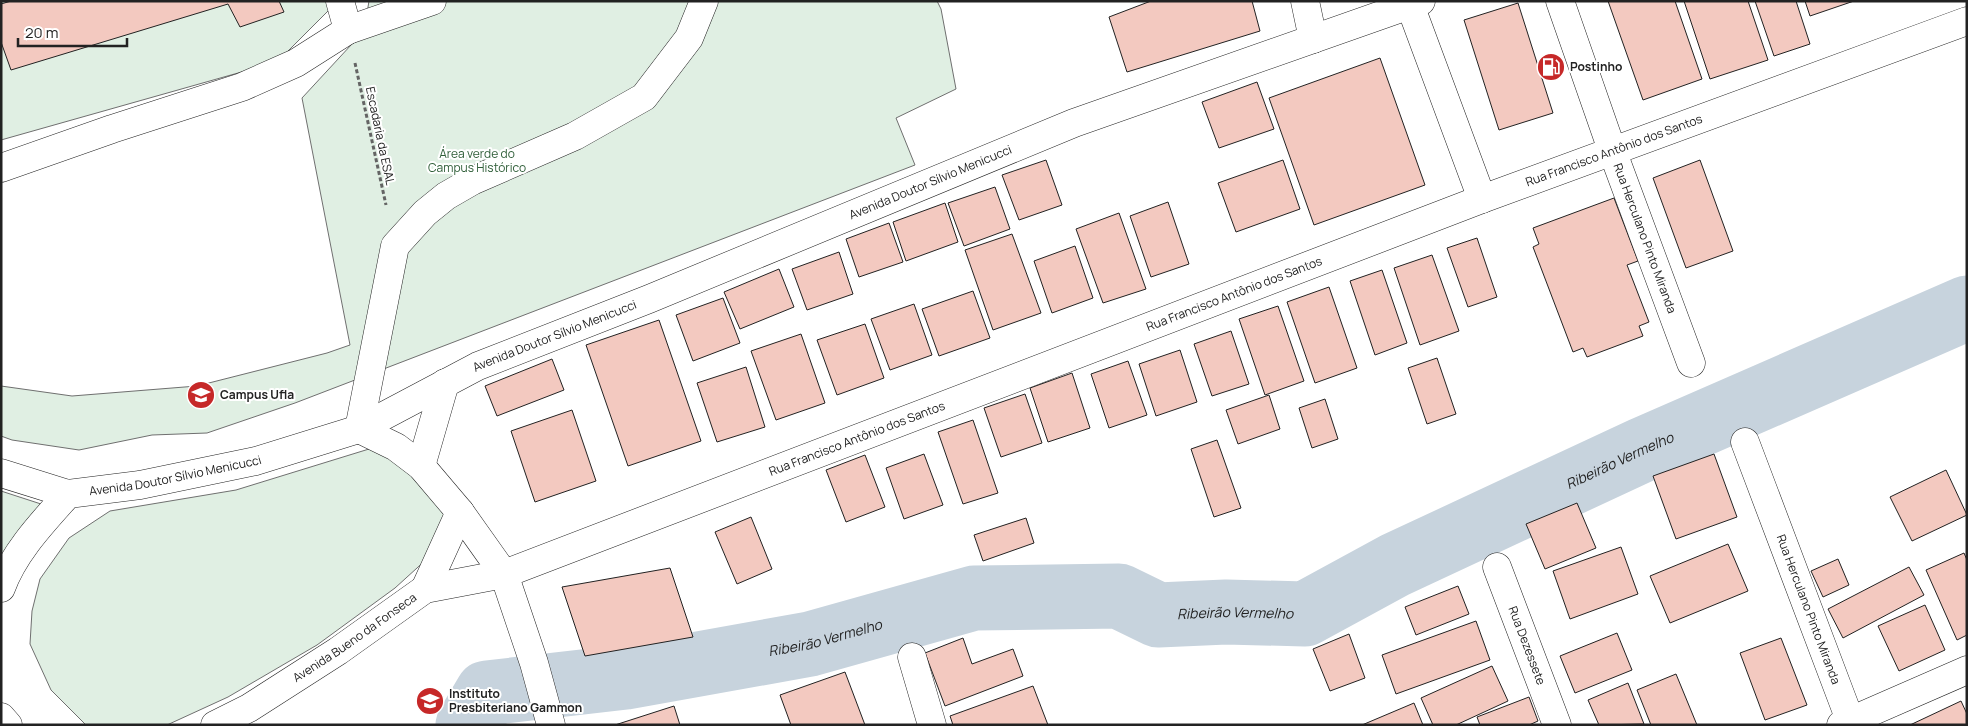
<svg xmlns="http://www.w3.org/2000/svg" width="1968" height="726" font-family="Manrope,sans-serif">
  <style>
    .green { fill: #e0efe3; stroke: #6f6f6f }
    .lines { fill: none; stroke-linecap: round; stroke-linejoin: round }
    .river { stroke: #c7d3dd; stroke-width: 65 }
    .building { fill: #f3c9c0; stroke: #222 }
    .minor-casing { stroke: #222; stroke-width: 29 }
    .major-casing { stroke: #222; stroke-width: 29 }
    .path { stroke: #646464; stroke-width: 3; stroke-dasharray: 4 2.5; stroke-linecap: butt }
    .minor { stroke: #fff; stroke-width: 28 }
    .major { stroke: #fff; stroke-width: 28 }
    .labels { text-anchor: middle; stroke-width: 4; stroke-linejoin: round; paint-order: stroke }
    .poi-label { font-size: 12px; font-weight: bold; fill: #222; stroke: #fff; text-anchor: start }
    .street-label { font-size: 12px; fill: #222; stroke: #fff }
    .park-label { font-size: 12px; fill: #2f5e38; stroke: #fff }
    .water-label { font-size: 14px; font-style: italic; fill: #222; stroke: #fff }
  </style>
  <rect width="100%" height="100%" fill="#fff"/>
  <path class="green" d="M 1,1 L 336,1 L 336,3 L 277,62 L 1,140 Z
    M 369,1 L 937,1 L 941,9 L 956,89 L 896,118 L 915,165 L 295,403 L 207,433 L 152,435 L 79,450 L 12,440 L 1,436 L 1,386 L 72,396 L 197,386 L 327,353 L 350,345 L 302,98 L 364,31 Z
    M 369,449 L 401,453 L 447,501 L 444,533 L 428,558 L 395,588 L 317,645 L 228,697 L 167,725 L 86,725 L 51,690 L 30,644 L 32,611 L 40,579 L 69,538 L 110,511 L 236,490 Z
    M 1,491 L 41,504 L 7,557 L 1,554 Z"/>
  <g class="lines">
    <path class="river" id="s1" d="M 468,725 L 487,693 L 626,677 L 810,644 L 974,598 L 1119,596 L 1158,615 L 1226,612 L 1305,614 L 1395,565 L 1644,449 L 1967,308"/>
  </g>
  <path class="building" d="M 11,1 L 279,1 L 284,12 L 240,27 L 228,4 L 11,70 L 1,42 L 1,4 Z
    M 1151,1 L 1252,1 L 1260,31 L 1127,72 L 1109,17 Z
    M 1608,1 L 1675,1 L 1702,79 L 1643,100 Z
    M 1684,1 L 1748,1 L 1768,60 L 1710,79 Z
    M 1755,1 L 1796,1 L 1810,44 L 1774,56 Z
    M 1805,1 L 1854,1 L 1810,16 Z
    M 1518,3 L 1553,113 L 1499,130 L 1464,20 Z
    M 1380,58 L 1425,185 L 1314,225 L 1269,98 Z
    M 1257,82 L 1274,129 L 1219,148 L 1202,102 Z
    M 1046,160 L 1062,205 L 1019,220 L 1002,175 Z
    M 1283,160 L 1300,209 L 1236,232 L 1218,183 Z
    M 1700,160 L 1733,251 L 1686,268 L 1653,178 Z
    M 995,187 L 1010,229 L 964,246 L 948,203 Z
    M 1614,198 L 1638,261 L 1627,265 L 1649,322 L 1639,326 L 1643,336 L 1587,357 L 1583,348 L 1573,352 L 1533,247 L 1539,244 L 1533,228 Z
    M 1168,202 L 1189,264 L 1151,277 L 1130,216 Z
    M 945,203 L 958,242 L 906,261 L 893,222 Z
    M 1119,213 L 1146,289 L 1103,303 L 1076,229 Z
    M 889,223 L 903,262 L 859,277 L 846,239 Z
    M 1012,234 L 1041,313 L 993,330 L 965,250 Z
    M 1477,238 L 1497,297 L 1468,307 L 1447,248 Z
    M 1075,246 L 1093,298 L 1052,313 L 1034,261 Z
    M 839,252 L 853,294 L 807,310 L 792,269 Z
    M 1432,255 L 1459,331 L 1420,345 L 1394,268 Z
    M 779,269 L 794,307 L 740,329 L 724,292 Z
    M 1382,270 L 1407,343 L 1375,355 L 1350,281 Z
    M 1329,287 L 1357,368 L 1315,383 L 1287,302 Z
    M 973,291 L 990,338 L 939,356 L 922,309 Z
    M 723,298 L 740,343 L 693,361 L 676,315 Z
    M 914,304 L 932,355 L 890,370 L 871,319 Z
    M 1278,306 L 1304,381 L 1265,395 L 1239,319 Z
    M 659,320 L 701,441 L 628,466 L 586,345 Z
    M 865,324 L 884,378 L 837,395 L 817,340 Z
    M 1231,331 L 1249,384 L 1212,396 L 1194,344 Z
    M 801,334 L 825,403 L 776,420 L 751,351 Z
    M 1180,350 L 1197,402 L 1156,416 L 1139,364 Z
    M 1437,358 L 1456,414 L 1427,424 L 1408,368 Z
    M 552,359 L 564,390 L 497,416 L 485,386 Z
    M 1128,361 L 1147,415 L 1109,428 L 1091,374 Z
    M 746,367 L 765,427 L 717,442 L 697,383 Z
    M 1072,373 L 1090,428 L 1048,442 L 1030,388 Z
    M 1025,394 L 1042,443 L 1001,457 L 984,408 Z
    M 1269,395 L 1280,429 L 1238,444 L 1226,410 Z
    M 1325,399 L 1338,439 L 1312,448 L 1299,408 Z
    M 572,410 L 596,481 L 535,502 L 511,431 Z
    M 973,420 L 998,493 L 963,504 L 938,432 Z
    M 1217,440 L 1241,508 L 1214,517 L 1191,449 Z
    M 924,454 L 943,505 L 904,519 L 886,468 Z
    M 1714,454 L 1737,517 L 1676,539 L 1653,476 Z
    M 865,455 L 885,507 L 846,522 L 826,470 Z
    M 1946,470 L 1967,515 L 1912,541 L 1890,497 Z
    M 1577,503 L 1596,548 L 1545,569 L 1526,524 Z
    M 751,517 L 772,569 L 737,584 L 715,532 Z
    M 1026,518 L 1034,543 L 983,561 L 974,535 Z
    M 1728,544 L 1748,591 L 1670,623 L 1650,576 Z
    M 1621,547 L 1638,594 L 1570,619 L 1553,571 Z
    M 1964,553 L 1967,560 L 1967,635 L 1957,640 L 1926,570 Z
    M 1838,559 L 1849,585 L 1823,597 L 1811,571 Z
    M 1909,567 L 1924,595 L 1843,638 L 1828,609 Z
    M 670,568 L 693,637 L 585,656 L 562,587 Z
    M 1458,586 L 1469,614 L 1416,635 L 1405,607 Z
    M 1925,605 L 1945,650 L 1899,671 L 1878,626 Z
    M 1476,621 L 1490,660 L 1396,694 L 1382,655 Z
    M 1617,633 L 1632,670 L 1575,693 L 1560,656 Z
    M 1349,634 L 1365,678 L 1330,691 L 1313,649 Z
    M 963,638 L 972,664 L 1013,649 L 1023,676 L 945,706 L 925,653 Z
    M 1781,638 L 1807,705 L 1765,720 L 1740,653 Z
    M 1492,666 L 1508,701 L 1456,725 L 1433,725 L 1421,698 Z
    M 845,672 L 865,725 L 791,725 L 780,695 Z
    M 1676,674 L 1697,725 L 1651,725 L 1637,690 Z
    M 1628,683 L 1644,724 L 1599,725 L 1588,700 Z
    M 1033,686 L 1048,725 L 953,725 L 950,716 Z
    M 1529,697 L 1538,721 L 1529,725 L 1480,725 L 1477,717 Z
    M 1961,701 L 1967,714 L 1967,725 L 1910,725 Z
    M 1414,703 L 1423,725 L 1362,725 Z
    M 674,706 L 680,725 L 615,725 Z"/>
  <g class="lines">
    <defs>
      <g id="minor">
        <path d="M 340,1 L 348,30"/>
        <path d="M 1305,1 L 1313,39"/>
        <path id="s2" d="M 1560,1 L 1612,150 L 1691,363"/>
        <path d="M 1410,5 L 1482,199"/>
        <path d="M 1,168 L 112,129 L 242,87 L 296,63 L 348,30 L 432,1"/>
        <path d="M 359,429 L 395,246 L 425,213 L 446,196 L 472,181 L 575,136 L 644,97 L 689,38 L 704,1"/>
        <path id="s3" d="M 1745,442 L 1850,720"/>
        <path d="M 1,473 L 68,494"/>
        <path id="s4" d="M 1497,567 L 1557,725"/>
        <path id="s5" d="M 504,574 L 1482,199 L 1967,21"/>
        <path d="M 912,657 L 932,725"/>
        <path d="M 1841,725 L 1967,670"/>
      </g>
      <g id="major">
        <path d="M 359,429 L 396,447 L 421,466 L 460,512 L 504,574 L 534,663 L 551,725"/>
        <path d="M 421,466 L 445,383"/>
        <path id="s6" d="M 1,588 C 14,552 43,522 68,494 L 140,485 L 256,461 L 359,429 L 478,366 L 649,299 L 1074,123 L 1421,1"/>
        <path d="M 425,589 L 460,512"/>
        <path d="M 1,717 L 8,725"/>
        <path id="s7" d="M 215,725 L 249,708 L 338,651 L 425,589 L 504,574"/>
      </g>
    </defs>
    <use href="#minor" class="minor-casing"/>
    <use href="#major" class="major-casing"/>
    <path class="path" d="M 355,63 L 386,205"/>
    <use href="#minor" class="minor"/>
    <use href="#major" class="major"/>
  </g>
  <defs>
    <symbol id="fuel-disc" viewBox="-11 -11 22 22"><circle r="9.5" fill="#c62828" stroke="#fff"/><path d="M-5.5-6h7V0h2V4h1.3V-2.5L3-4.5l.8-.8L6-3V5H2.5V1h-1V6h-7ZM-4.2-4.7v3.2H.2V-4.7Z" fill="#fff"/></symbol>
    <symbol id="university-disc" viewBox="-11 -11 22 22"><circle r="9.5" fill="#c62828" stroke="#fff"/><path d="M0-5L7-2L0 1L-7-2ZM-4 1L0 2.5L4 1V4Q0 6-4 4Z" fill="#fff"/></symbol>
    <symbol id="school-disc" viewBox="-11 -11 22 22"><circle r="9.5" fill="#c62828" stroke="#fff"/><path d="M0-5L7-2L0 1L-7-2ZM-4 1L0 2.5L4 1V4Q0 6-4 4Z" fill="#fff"/></symbol>
  </defs>
  <g fill-rule="evenodd">
    <use href="#fuel-disc" x="1535" y="51" width="32" height="32"/>
    <use href="#university-disc" x="185" y="379" width="32" height="32"/>
    <use href="#school-disc" x="414" y="685" width="32" height="32"/>
  </g>
  <g class="labels">
    <g class="poi-label">
      <text x="1570" y="71">Postinho</text>
      <text x="220" y="399">Campus Ufla</text>
      <text x="449" y="698">Instituto<tspan x="449" dy="14">Presbiteriano Gammon</tspan></text>
    </g>
    <g class="street-label">
      <text transform="translate(380 136) rotate(78)" y="4">Escadaria da ESAL</text>
      <text dy="4" stroke="none"><textPath href="#s5" startOffset="1188">Rua Francisco Antônio dos Santos</textPath></text>
      <text dy="4" stroke="none"><textPath href="#s6" startOffset="1038">Avenida Doutor Sílvio Menicucci</textPath></text>
      <text dy="4" stroke="none"><textPath href="#s2" startOffset="252">Rua Herculano Pinto Miranda</textPath></text>
      <text dy="4" stroke="none"><textPath href="#s5" startOffset="782">Rua Francisco Antônio dos Santos</textPath></text>
      <text dy="4" stroke="none"><textPath href="#s6" startOffset="632">Avenida Doutor Sílvio Menicucci</textPath></text>
      <text dy="4" stroke="none"><textPath href="#s5" startOffset="378">Rua Francisco Antônio dos Santos</textPath></text>
      <text dy="4" stroke="none"><textPath href="#s6" startOffset="225">Avenida Doutor Sílvio Menicucci</textPath></text>
      <text dy="4" stroke="none"><textPath href="#s3" startOffset="179">Rua Herculano Pinto Miranda</textPath></text>
      <text dy="4" stroke="none"><textPath href="#s7" startOffset="165">Avenida Bueno da Fonseca</textPath></text>
      <text dy="4" stroke="none"><textPath href="#s4" startOffset="84">Rua Dezessete</textPath></text>
    </g>
    <g class="park-label">
      <text x="477" y="158">Área verde do<tspan x="477" dy="14">Campus Histórico</tspan></text>
    </g>
    <g class="water-label">
      <text dy="5" stroke="none"><textPath href="#s1" startOffset="1220">Ribeirão Vermelho</textPath></text>
      <text dy="5" stroke="none"><textPath href="#s1" startOffset="800">Ribeirão Vermelho</textPath></text>
      <text dy="5" stroke="none"><textPath href="#s1" startOffset="380">Ribeirão Vermelho</textPath></text>
    </g>
  </g>
  <rect width="1968" height="726" fill="none" stroke="#222222" stroke-width="5"/>
  <path d="M18 38v8h109v-8" fill="none" stroke="#222222" stroke-width="2.5"/>
  <text x="25" y="38" font-size="15" fill="#222222" stroke="#ffffff" stroke-width="4" paint-order="stroke">20 m</text>
</svg>
